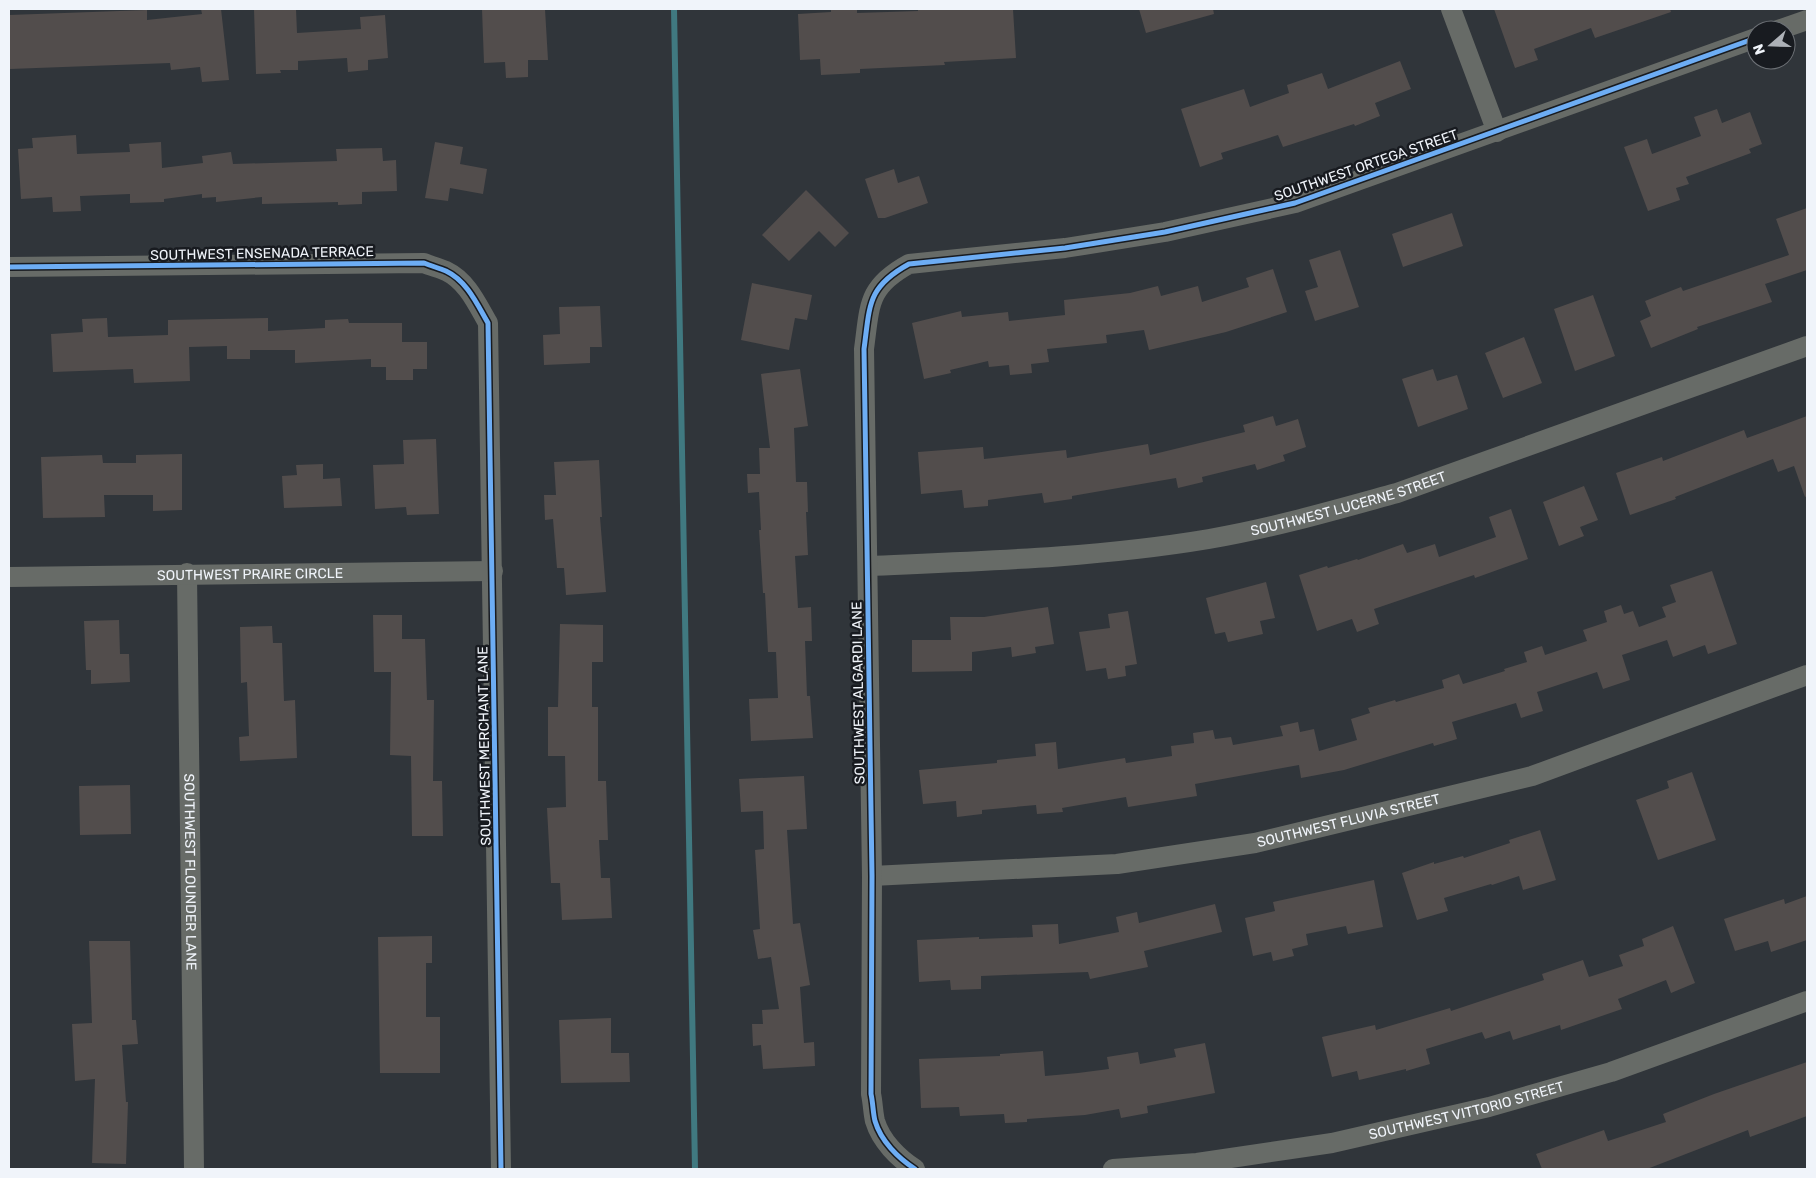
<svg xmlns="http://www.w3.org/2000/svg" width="1816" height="1178" font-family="Rubik,sans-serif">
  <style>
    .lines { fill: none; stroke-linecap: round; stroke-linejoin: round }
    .stream { stroke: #407980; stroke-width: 6 }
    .building { fill: #524d4c }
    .street { stroke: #676b67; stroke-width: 20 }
    .cycleway-casing { stroke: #181b20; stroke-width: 8 }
    .cycleway { stroke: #6dadf4; stroke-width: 5 }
    .labels { text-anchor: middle; stroke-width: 5; stroke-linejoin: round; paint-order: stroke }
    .street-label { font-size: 14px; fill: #f0f4fa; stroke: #181b20 }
  </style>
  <rect width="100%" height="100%" fill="#30353a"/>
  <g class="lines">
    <path class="stream" d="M 674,9 L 695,1169"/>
  </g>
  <path class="building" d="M 201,9 L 221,9 L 229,80 L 202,82 L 200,67 L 171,70 L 170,63 L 10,69 L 9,15 L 147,10 L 147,20 L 202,14 Z
    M 254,9 L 296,9 L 297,33 L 361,29 L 360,17 L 385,15 L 388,58 L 368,60 L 368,70 L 348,72 L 347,58 L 298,61 L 298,70 L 280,70 L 281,73 L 256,74 Z
    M 482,9 L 545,9 L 548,60 L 528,60 L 528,77 L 506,78 L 505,62 L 484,63 Z
    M 831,9 L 857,9 L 857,13 L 918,11 L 918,9 L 1013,9 L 1016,58 L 944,62 L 945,65 L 860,69 L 860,73 L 821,75 L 820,59 L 800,60 L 798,14 L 831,12 Z
    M 1139,9 L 1213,9 L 1214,14 L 1146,33 Z
    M 1494,9 L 1670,9 L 1671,12 L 1595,38 L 1591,28 L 1534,49 L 1538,60 L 1515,68 Z
    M 1400,61 L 1411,89 L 1375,103 L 1380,116 L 1355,126 L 1354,124 L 1283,147 L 1278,135 L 1221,153 L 1223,159 L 1200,167 L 1181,109 L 1244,89 L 1250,107 L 1289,93 L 1287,85 L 1322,73 L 1328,89 Z
    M 1717,109 L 1722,123 L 1750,112 L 1762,144 L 1749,149 L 1751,153 L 1686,177 L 1689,184 L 1676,188 L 1680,200 L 1648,211 L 1624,147 L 1647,139 L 1652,154 L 1701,136 L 1694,117 Z
    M 76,135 L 77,154 L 130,152 L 129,144 L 161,142 L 162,168 L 203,163 L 202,156 L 231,152 L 233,164 L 337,161 L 336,149 L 382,148 L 383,161 L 396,160 L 397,191 L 362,192 L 362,204 L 338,205 L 338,202 L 262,204 L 262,197 L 216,202 L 216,197 L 202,198 L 202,194 L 164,199 L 164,202 L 130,203 L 130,194 L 80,196 L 81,211 L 53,212 L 52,197 L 21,199 L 18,149 L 33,148 L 32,138 Z
    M 435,142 L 463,147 L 460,164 L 487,169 L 483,194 L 450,188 L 448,201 L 425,198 Z
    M 894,169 L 898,183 L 919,176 L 928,203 L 885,218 L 878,218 L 865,179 Z
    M 806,190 L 849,233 L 835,247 L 819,231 L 789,261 L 762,235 Z
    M 1807,208 L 1807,270 L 1765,284 L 1772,302 L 1697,327 L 1698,329 L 1651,348 L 1640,321 L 1651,316 L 1645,301 L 1681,287 L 1683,291 L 1789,255 L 1776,219 Z
    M 1452,213 L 1463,246 L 1403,267 L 1392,234 Z
    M 1340,250 L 1359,307 L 1315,321 L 1305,291 L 1318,287 L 1309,260 Z
    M 1273,269 L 1287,312 L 1226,332 L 1149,350 L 1144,330 L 1106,335 L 1107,343 L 1047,349 L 1049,362 L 1031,364 L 1032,373 L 1010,375 L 1009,365 L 989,367 L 988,361 L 950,370 L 951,373 L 924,379 L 912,323 L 961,311 L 962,317 L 1008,312 L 1009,321 L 1065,315 L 1064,300 L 1130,293 L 1158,286 L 1161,296 L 1198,286 L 1202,302 L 1249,287 L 1246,278 Z
    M 752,283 L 812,295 L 807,320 L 795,318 L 789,350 L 741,340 Z
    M 1593,295 L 1615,356 L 1575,371 L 1554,309 Z
    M 600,306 L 602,347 L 590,347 L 590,363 L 544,365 L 543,335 L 560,334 L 559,307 Z
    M 107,318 L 108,337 L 168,335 L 168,320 L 268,318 L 268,331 L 325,328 L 325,320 L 348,319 L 349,323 L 402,323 L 402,342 L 427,342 L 427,369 L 413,369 L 413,380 L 386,380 L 386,367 L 371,367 L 371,359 L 295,363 L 295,350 L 250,350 L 250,359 L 227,359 L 227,346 L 189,347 L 190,381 L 134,383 L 133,369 L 53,372 L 51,334 L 83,332 L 82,319 Z
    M 1524,337 L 1542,383 L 1503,398 L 1485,353 Z
    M 800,369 L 808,426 L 794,428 L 796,482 L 807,482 L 808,512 L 806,512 L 808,555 L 795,556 L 798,608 L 811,607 L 812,641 L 805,641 L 807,696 L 810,696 L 813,738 L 751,741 L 749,699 L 778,698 L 776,652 L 768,652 L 765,593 L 763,593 L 759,530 L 761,530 L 759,492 L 748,493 L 747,474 L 760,474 L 759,448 L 770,448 L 761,374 Z
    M 1433,369 L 1437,381 L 1457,375 L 1468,409 L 1418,427 L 1402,379 Z
    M 1273,416 L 1276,426 L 1298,419 L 1306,447 L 1283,455 L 1285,461 L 1257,470 L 1255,464 L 1202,477 L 1203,482 L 1178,488 L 1176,478 L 1072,496 L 1072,499 L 1044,503 L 1042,493 L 988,500 L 988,506 L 964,508 L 962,490 L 921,494 L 918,452 L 983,447 L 984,459 L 1066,450 L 1067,458 L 1148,444 L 1150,455 L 1245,432 L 1243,425 Z
    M 1807,416 L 1807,496 L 1805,497 L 1794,466 L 1778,472 L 1773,459 L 1675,497 L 1676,499 L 1630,515 L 1616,473 L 1662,457 L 1663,461 L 1744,430 L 1747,438 Z
    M 436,439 L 439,514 L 407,515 L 406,507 L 375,509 L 373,465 L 404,464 L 403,440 Z
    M 182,454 L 182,510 L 153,511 L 153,495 L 104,495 L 105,517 L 43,518 L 41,457 L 102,455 L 103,463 L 136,463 L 136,455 Z
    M 599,460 L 602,517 L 600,517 L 606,592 L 566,595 L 564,568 L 557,568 L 553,519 L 545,520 L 544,495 L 556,495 L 554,462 Z
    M 323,464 L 323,479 L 340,478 L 342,506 L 284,508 L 282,476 L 297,475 L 296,465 Z
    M 1584,486 L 1598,520 L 1580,527 L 1584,536 L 1559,546 L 1543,502 Z
    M 1511,509 L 1528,559 L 1475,578 L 1474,575 L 1374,609 L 1379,624 L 1357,632 L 1352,619 L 1317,631 L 1299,575 L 1327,566 L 1328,568 L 1357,559 L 1358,560 L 1403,544 L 1407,553 L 1435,544 L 1439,557 L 1496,537 L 1489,517 Z
    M 1712,571 L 1737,644 L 1708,654 L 1705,645 L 1673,657 L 1667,640 L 1622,655 L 1630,680 L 1603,689 L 1597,672 L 1537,692 L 1543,711 L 1521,718 L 1516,703 L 1452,722 L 1457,739 L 1434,746 L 1433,743 L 1344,770 L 1301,778 L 1299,765 L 1195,784 L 1197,796 L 1128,807 L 1126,797 L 1062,808 L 1063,812 L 1037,814 L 1036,805 L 982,810 L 982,814 L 957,817 L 956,801 L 923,804 L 919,770 L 997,763 L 997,760 L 1036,756 L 1035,744 L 1056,742 L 1058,769 L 1125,758 L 1126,763 L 1172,756 L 1171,746 L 1194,743 L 1193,733 L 1213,730 L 1215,739 L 1231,737 L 1233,745 L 1283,736 L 1280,726 L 1298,722 L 1300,732 L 1314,729 L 1319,751 L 1357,740 L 1351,719 L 1370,713 L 1368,708 L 1395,700 L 1396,702 L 1444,688 L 1442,680 L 1459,674 L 1463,684 L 1505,671 L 1504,669 L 1527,662 L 1524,652 L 1542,646 L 1545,655 L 1587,641 L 1583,630 L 1607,622 L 1604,611 L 1621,605 L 1624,614 L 1633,611 L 1639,627 L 1666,617 L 1662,607 L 1676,602 L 1670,585 Z
    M 1266,582 L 1275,618 L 1260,621 L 1263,634 L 1228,642 L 1225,632 L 1215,634 L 1206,598 Z
    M 1048,607 L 1054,644 L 1035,647 L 1036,653 L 1012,657 L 1011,647 L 972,652 L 972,671 L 912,672 L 912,640 L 951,640 L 950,617 L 984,617 Z
    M 1128,611 L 1137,664 L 1125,666 L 1126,676 L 1108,679 L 1106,668 L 1086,671 L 1079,632 L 1110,628 L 1108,614 Z
    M 373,615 L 402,615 L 402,639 L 425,639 L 427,700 L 434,700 L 433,781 L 442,781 L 443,836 L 412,836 L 411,756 L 390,755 L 391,672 L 374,672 Z
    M 119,620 L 120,654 L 129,654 L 130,682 L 91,684 L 91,670 L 86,670 L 84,621 Z
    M 560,624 L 603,625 L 603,662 L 592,662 L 592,707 L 598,707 L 598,781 L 606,781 L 608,840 L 599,840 L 601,878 L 610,878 L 612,918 L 562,920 L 560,883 L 551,883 L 547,808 L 566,807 L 565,756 L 548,756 L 548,707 L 558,707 Z
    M 272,626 L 273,643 L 282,643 L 284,701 L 295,700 L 297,758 L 240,761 L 239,737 L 249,736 L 247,682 L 241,683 L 240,627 Z
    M 1692,772 L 1716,840 L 1658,860 L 1636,800 L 1669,788 L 1667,781 Z
    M 804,776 L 807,829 L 787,830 L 793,924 L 800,923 L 810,985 L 800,987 L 804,1043 L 814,1042 L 815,1066 L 763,1069 L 761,1045 L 753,1046 L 752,1024 L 763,1024 L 762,1010 L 779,1009 L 771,957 L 758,959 L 753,930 L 760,929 L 755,850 L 764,849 L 763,811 L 741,812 L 739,779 Z
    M 130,785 L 131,834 L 80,835 L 79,786 Z
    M 1540,830 L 1556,880 L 1523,890 L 1519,876 L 1492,885 L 1491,884 L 1444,898 L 1448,911 L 1417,920 L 1402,873 L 1434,862 L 1434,864 L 1463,856 L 1464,858 L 1510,843 L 1509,840 Z
    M 1374,880 L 1383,927 L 1348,934 L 1346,926 L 1306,934 L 1308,945 L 1292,949 L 1294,956 L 1273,961 L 1271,952 L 1253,956 L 1245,918 L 1275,911 L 1273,902 Z
    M 1807,896 L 1807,940 L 1771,952 L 1768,941 L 1735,951 L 1724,919 L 1784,899 L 1785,904 Z
    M 1215,904 L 1222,932 L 1144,951 L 1148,967 L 1090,979 L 1088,972 L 981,976 L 981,989 L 951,990 L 950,980 L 919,982 L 917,940 L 979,937 L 979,939 L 1033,937 L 1032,925 L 1058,924 L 1059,944 L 1119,932 L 1116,917 L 1137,912 L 1139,923 Z
    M 1673,926 L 1695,983 L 1671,993 L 1666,980 L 1618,999 L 1622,1009 L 1561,1030 L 1560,1025 L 1513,1040 L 1510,1031 L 1485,1039 L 1482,1032 L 1426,1049 L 1430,1064 L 1406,1071 L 1406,1069 L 1359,1080 L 1357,1071 L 1332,1077 L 1322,1037 L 1375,1025 L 1376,1030 L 1450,1008 L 1451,1011 L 1544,980 L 1542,974 L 1583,960 L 1589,977 L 1623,966 L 1619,955 L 1644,946 L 1642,939 Z
    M 432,936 L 432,963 L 426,963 L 426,1017 L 440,1017 L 440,1073 L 380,1073 L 378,937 Z
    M 89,941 L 130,941 L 132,1020 L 136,1020 L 138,1044 L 122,1045 L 126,1102 L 128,1102 L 126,1164 L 92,1163 L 95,1079 L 75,1081 L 72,1024 L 92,1023 Z
    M 611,1018 L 611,1053 L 629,1053 L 630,1082 L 561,1083 L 559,1020 Z
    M 1205,1043 L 1215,1093 L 1147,1106 L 1148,1113 L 1121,1118 L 1119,1109 L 1085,1115 L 1027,1119 L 1027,1122 L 1005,1123 L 1004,1114 L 960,1116 L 959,1107 L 921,1108 L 919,1059 L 1000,1056 L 1000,1054 L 1043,1051 L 1045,1076 L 1078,1073 L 1109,1069 L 1107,1057 L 1138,1052 L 1140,1064 L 1176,1057 L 1174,1049 Z
    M 1807,1062 L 1807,1116 L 1750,1137 L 1748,1130 L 1647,1169 L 1542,1169 L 1536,1154 L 1604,1130 L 1608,1141 L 1666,1122 L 1663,1114 L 1714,1094 Z"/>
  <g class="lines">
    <g class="street">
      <path d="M 1451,9 L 1497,132"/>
      <path d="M 1778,30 L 1807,20"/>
      <path d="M 9,267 L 424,263 C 431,266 439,268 446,271 C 467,281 477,304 488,323 L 501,1169"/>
      <path id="s1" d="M 868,566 C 982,561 1096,558 1209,539 C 1273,528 1335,510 1397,493 L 1807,346"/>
      <path id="s2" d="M 187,573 L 194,1169"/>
      <path id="s3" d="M 9,577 L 493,571"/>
      <path id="s4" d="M 872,876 L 1117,864 L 1255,843 L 1532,776 L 1807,675"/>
      <path d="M 915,1169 C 898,1158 881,1141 875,1121 C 873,1113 873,1103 871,1094 L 872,876 L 864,349 C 870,305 867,287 909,264 L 1065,248 L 1165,232 L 1295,203 L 1756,38"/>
      <path id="s5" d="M 1113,1169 L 1197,1163 L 1332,1143 L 1489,1107 L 1611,1072 L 1807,1001"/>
    </g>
    <defs>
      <path id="cycleway" d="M 9,267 L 424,263 C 431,266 439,268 446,271 C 467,281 477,304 488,323 L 501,1169
        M 915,1169 C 898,1158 881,1141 875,1121 C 873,1113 873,1103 871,1094 L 872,876 L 864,349 C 870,305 867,287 909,264 L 1065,248 L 1165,232 L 1295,203 L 1756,38"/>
    </defs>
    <use href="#cycleway" class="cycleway-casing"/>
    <use href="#cycleway" class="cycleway"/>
  </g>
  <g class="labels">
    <g class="street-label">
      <text transform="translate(1366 165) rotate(-19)" y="5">SOUTHWEST ORTEGA STREET</text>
      <text transform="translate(262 253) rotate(-1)" y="5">SOUTHWEST ENSENADA TERRACE</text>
      <text dy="5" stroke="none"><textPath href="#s1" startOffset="486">SOUTHWEST LUCERNE STREET</textPath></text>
      <text dy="5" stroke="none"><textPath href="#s3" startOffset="241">SOUTHWEST PRAIRE CIRCLE</textPath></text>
      <text transform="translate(858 693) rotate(-91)" y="5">SOUTHWEST ALGARDI LANE</text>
      <text transform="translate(484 746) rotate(-91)" y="5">SOUTHWEST MERCHANT LANE</text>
      <text dy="5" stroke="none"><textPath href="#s4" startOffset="481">SOUTHWEST FLUVIA STREET</textPath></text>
      <text dy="5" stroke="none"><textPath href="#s2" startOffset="299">SOUTHWEST FLOUNDER LANE</textPath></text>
      <text dy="5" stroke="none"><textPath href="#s5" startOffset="359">SOUTHWEST VITTORIO STREET</textPath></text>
    </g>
  </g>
  <rect width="1816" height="1178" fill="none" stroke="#f0f4fa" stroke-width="20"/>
  <g transform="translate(1771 45) rotate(250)"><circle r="24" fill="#181b20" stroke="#6e7277"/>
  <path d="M0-4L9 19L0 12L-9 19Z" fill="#adb1b7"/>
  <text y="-8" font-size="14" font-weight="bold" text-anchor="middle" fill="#f0f4fa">N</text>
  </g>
</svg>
